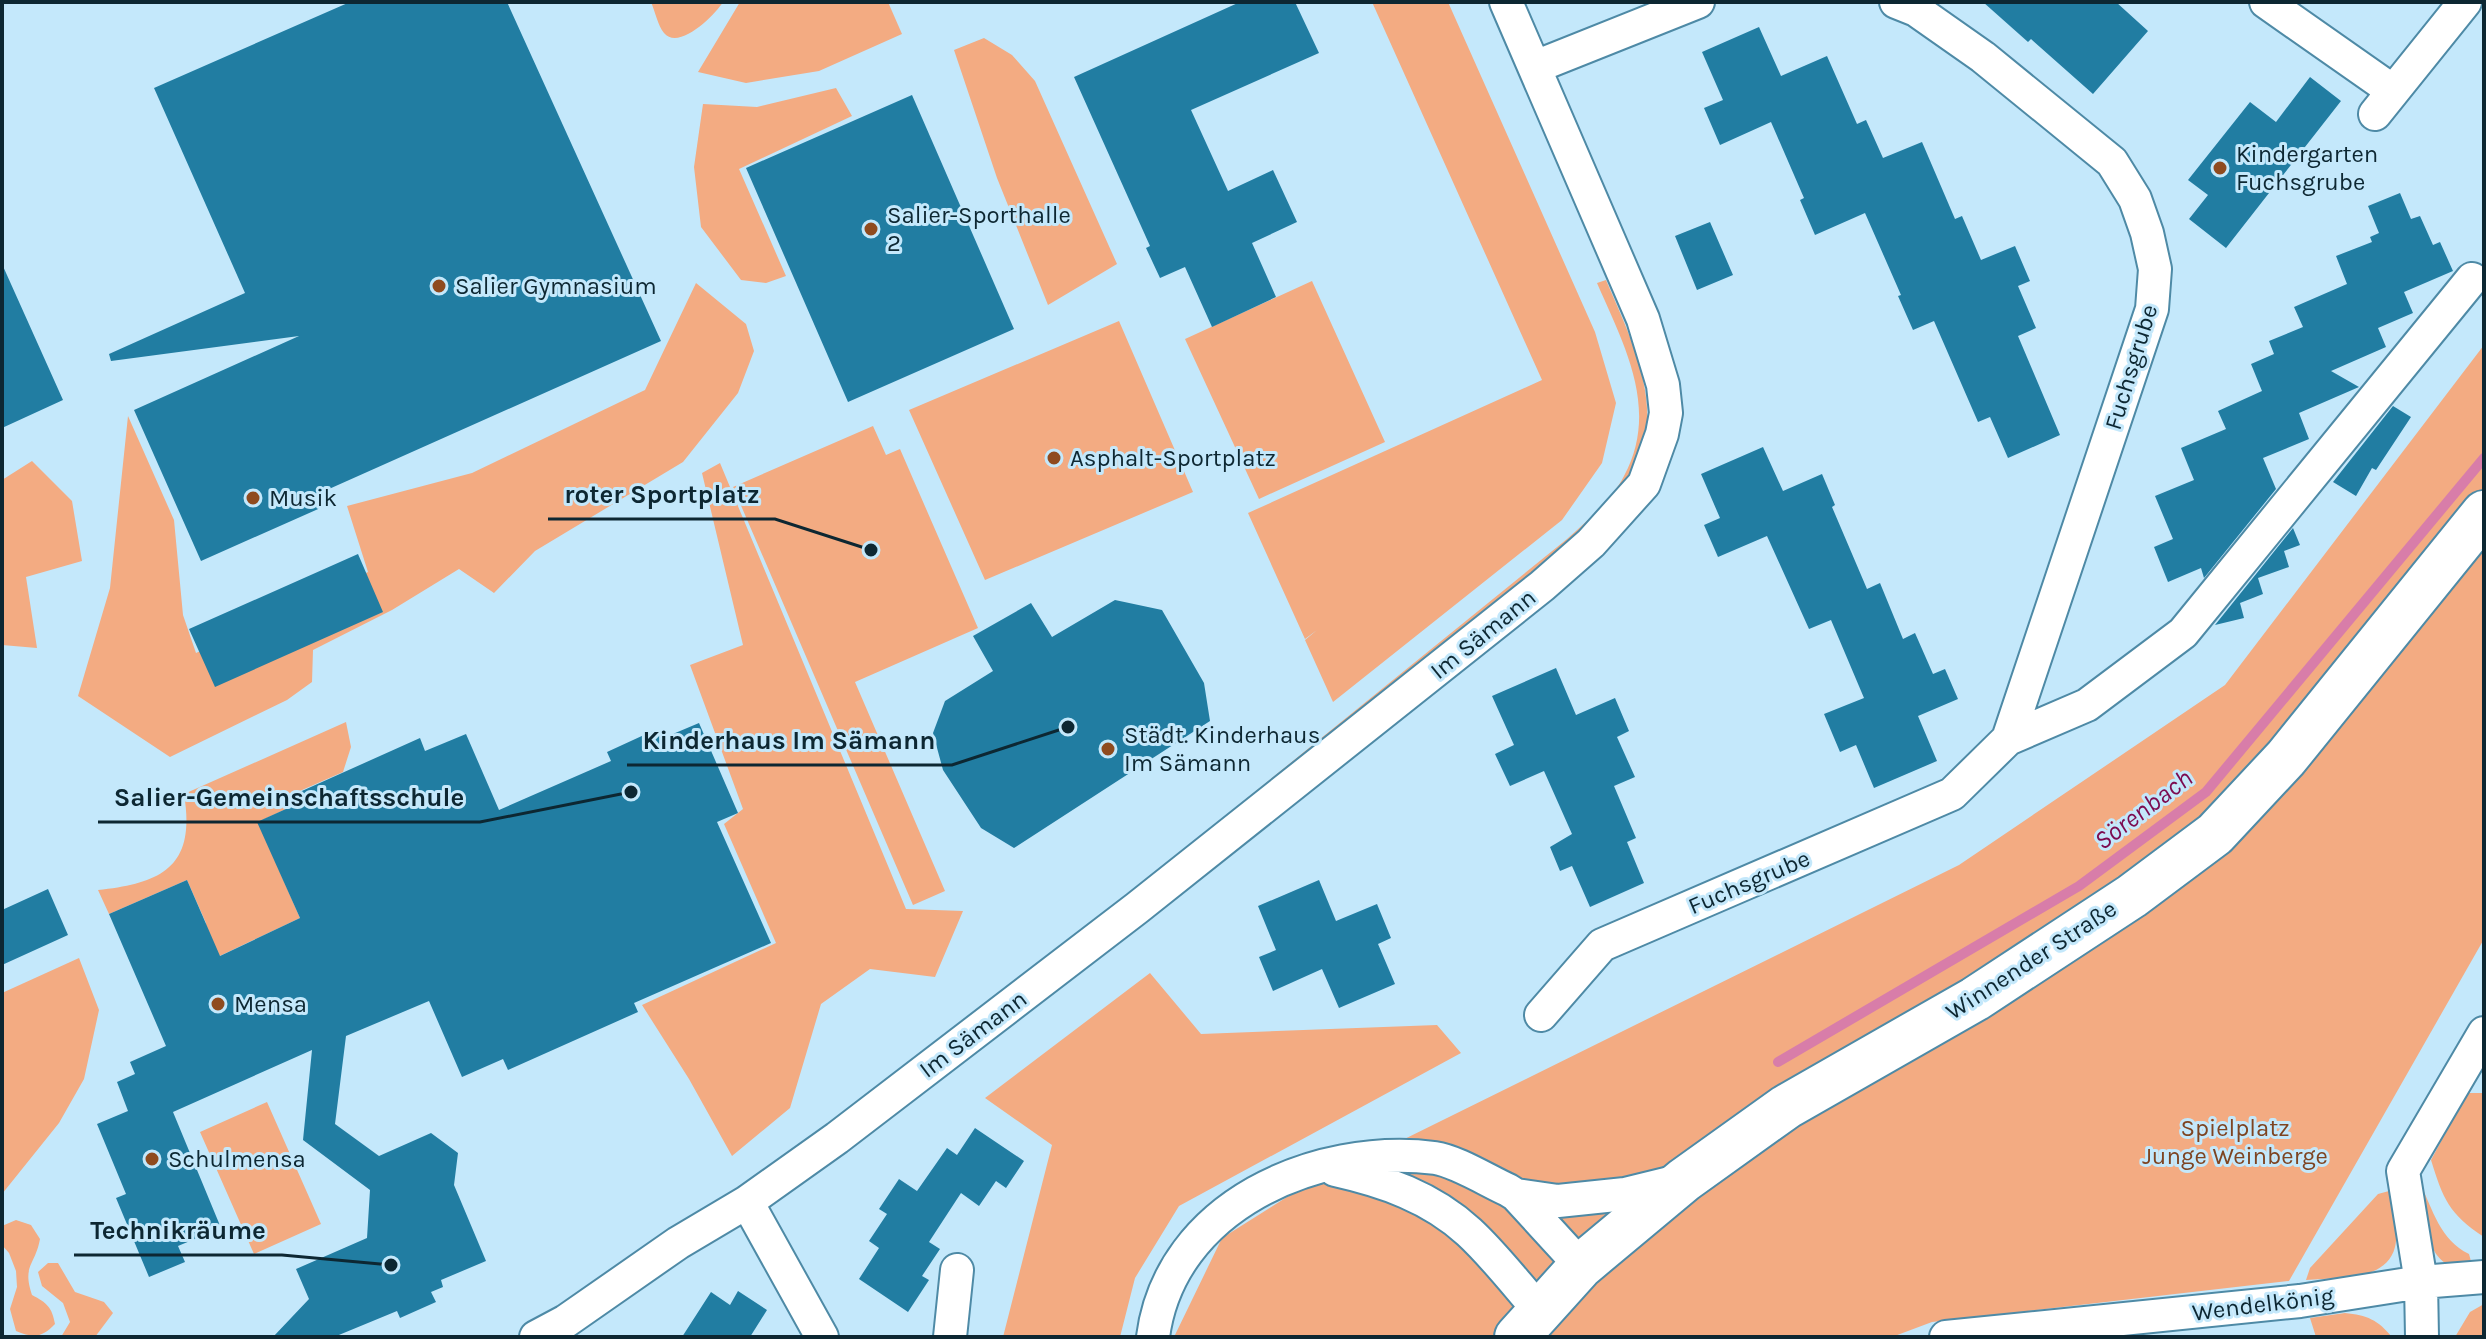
<svg xmlns="http://www.w3.org/2000/svg" width="2486" height="1339" font-family="Karla,sans-serif">
  <style>
    .green { fill: #f3ab82 }
    .lines { fill: none; stroke-linecap: round; stroke-linejoin: round }
    .stream { stroke: #d87da9; stroke-width: 10 }
    .building { fill: #217da2 }
    .street-casing { stroke: #4e8aa6; stroke-width: 36 }
    .secondary-casing { stroke: #4e8aa6; stroke-width: 48 }
    .street { stroke: #fff; stroke-width: 32 }
    .secondary { stroke: #fff; stroke-width: 44 }
    .poi-dot { fill: #8f4b1f; stroke: #c4e8fb; stroke-width: 3 }
    .labels { text-anchor: middle; stroke-width: 6; stroke-linejoin: round; paint-order: stroke }
    .poi-label { font-size: 24px; fill: #0d2732; stroke: #c4e8fb; text-anchor: start }
    .street-label { font-size: 24px; fill: #0d2732; stroke: #c4e8fb }
    .park-label { font-size: 24px; fill: #7e4421; stroke: #c4e8fb }
    .water-label { font-size: 26px; font-style: italic; fill: #7c0b50; stroke: #c4e8fb }
    .leader { fill: none; stroke: #0d2732; stroke-width: 3 }
    .callout-dot { fill: #0d2732; stroke: #c4e8fb; stroke-width: 3 }
    .callout-label { font-size: 26px; text-anchor: middle; font-weight: bold; fill: #0d2732; stroke: #c4e8fb; stroke-width: 6; stroke-linejoin: round; paint-order: stroke }
  </style>
  <rect width="100%" height="100%" fill="#c4e8fb"/>
  <path class="green" d="M 651,2 L 723,2 C 715,15 679,51 664,33 C 658,26 655,11 651,2 Z
    M 740,2 L 888,2 L 902,34 L 819,71 L 746,83 L 698,72 Z
    M 1372,2 L 1448,2 L 1595,332 L 1616,403 L 1602,463 L 1562,520 L 1333,702 L 1305,640 L 1317,630 L 1305,639 L 1248,513 L 1542,380 Z
    M 984,38 L 1012,55 L 1035,81 L 1117,264 L 1048,305 L 997,178 L 954,50 Z
    M 836,88 L 852,116 L 739,169 L 786,276 L 766,283 L 741,280 L 701,227 L 694,167 L 703,104 L 757,107 Z
    M 1606,280 C 1632,341 1670,415 1630,479 C 1621,495 1607,509 1596,523 L 1148,892 L 1141,884 L 1567,539 C 1588,520 1611,501 1624,476 C 1660,409 1624,345 1597,283 Z
    M 1312,281 L 1385,442 L 1259,499 L 1185,339 Z
    M 696,283 L 746,324 L 754,351 L 738,393 L 683,462 L 535,551 L 494,593 L 459,569 L 392,610 L 313,650 L 312,682 L 287,700 L 170,757 L 78,696 L 110,588 L 128,416 L 174,520 L 183,615 L 196,653 L 368,572 L 347,506 L 472,473 L 645,390 Z
    M 1119,321 L 1193,492 L 985,580 L 909,410 Z
    M 2484,345 L 2484,939 L 2289,1281 L 1932,1322 L 1892,1337 L 1174,1337 L 1222,1238 L 1287,1197 L 1959,865 L 2225,685 Z
    M 873,426 L 886,455 L 900,449 L 978,628 L 855,682 L 945,891 L 913,905 L 733,487 Z
    M 32,461 L 72,501 L 82,561 L 26,577 L 37,648 L 2,645 L 2,480 Z
    M 720,463 L 906,909 L 963,911 L 935,977 L 870,969 L 821,1004 L 790,1108 L 732,1156 L 689,1079 L 642,1005 L 776,943 L 724,824 L 743,809 L 690,665 L 743,645 L 702,473 Z
    M 346,722 L 351,747 L 343,772 L 293,794 L 297,804 L 258,822 L 300,918 L 207,962 L 206,923 L 187,880 L 109,914 L 98,890 C 163,883 196,866 184,794 Z
    M 79,958 L 99,1010 L 84,1079 L 59,1123 L 2,1194 L 2,993 Z
    M 1150,973 L 1201,1034 L 1437,1025 L 1461,1053 L 1179,1206 L 1135,1278 L 1120,1337 L 1003,1337 L 1052,1145 L 985,1098 Z
    M 2467,1093 L 2484,1093 L 2484,1237 C 2449,1214 2443,1199 2431,1160 Z
    M 267,1102 L 321,1224 L 254,1254 L 200,1132 Z
    M 2420,1183 C 2433,1210 2440,1240 2469,1254 L 2472,1265 C 2467,1265 2457,1267 2452,1266 C 2424,1258 2423,1206 2420,1183 Z
    M 2389,1191 C 2392,1207 2399,1231 2395,1247 C 2386,1283 2334,1277 2306,1280 L 2310,1268 L 2378,1194 Z
    M 16,1220 L 31,1225 L 40,1239 C 35,1266 22,1265 32,1295 C 47,1303 52,1307 55,1324 C 42,1338 33,1338 16,1331 L 10,1309 L 17,1287 L 16,1271 L 9,1253 L 2,1245 L 2,1226 Z
    M 48,1263 L 58,1263 L 75,1292 L 104,1302 L 113,1313 L 95,1337 L 61,1337 L 70,1322 L 63,1303 L 42,1286 L 38,1272 Z
    M 2484,1304 L 2484,1337 L 2455,1337 L 2470,1312 Z
    M 2345,1313 C 2367,1315 2378,1320 2392,1337 L 2316,1337 L 2310,1318 Z"/>
  <g class="lines">
    <path class="stream" d="M 1778,1062 L 2079,886 L 2206,792 L 2484,458"/>
  </g>
  <path class="building" d="M 350,2 L 507,2 L 661,341 L 329,489 L 334,502 L 201,561 L 134,410 L 299,336 L 111,361 L 109,354 L 245,293 L 154,88 Z
    M 1240,2 L 1295,2 L 1319,53 L 1191,110 L 1228,191 L 1273,170 L 1297,222 L 1252,243 L 1276,297 L 1212,327 L 1185,267 L 1160,278 L 1146,248 L 1150,246 L 1074,77 Z
    M 1983,2 L 2116,2 L 2148,31 L 2093,94 L 2031,39 L 2028,42 Z
    M 1759,27 L 1781,76 L 1827,56 L 1857,124 L 1866,120 L 1883,158 L 1922,142 L 1955,219 L 1962,216 L 1981,260 L 2015,246 L 2030,281 L 2018,286 L 2036,328 L 2018,336 L 2060,435 L 2008,458 L 1990,417 L 1978,422 L 1934,321 L 1913,330 L 1898,296 L 1901,295 L 1865,213 L 1815,235 L 1800,200 L 1804,198 L 1771,122 L 1720,145 L 1704,108 L 1723,100 L 1702,52 Z
    M 2310,77 L 2341,101 L 2226,248 L 2189,219 L 2208,195 L 2188,180 L 2250,102 L 2276,122 Z
    M 912,95 L 1014,329 L 848,402 L 746,168 Z
    M 2400,193 L 2411,219 L 2420,216 L 2433,245 L 2440,242 L 2453,271 L 2404,292 L 2413,313 L 2378,328 L 2386,347 L 2331,371 L 2359,387 L 2299,413 L 2309,439 L 2263,458 L 2276,489 L 2204,578 L 2201,568 L 2168,582 L 2154,547 L 2173,539 L 2155,496 L 2194,480 L 2181,448 L 2226,429 L 2218,411 L 2262,391 L 2251,364 L 2274,354 L 2269,341 L 2303,327 L 2294,307 L 2347,284 L 2336,256 L 2372,242 L 2370,237 L 2379,233 L 2368,206 Z
    M 1710,222 L 1733,275 L 1697,290 L 1675,236 Z
    M 2,264 L 63,400 L 2,428 Z
    M 2393,406 L 2411,417 L 2376,470 L 2372,468 L 2356,496 L 2333,482 Z
    M 1763,447 L 1783,491 L 1822,474 L 1835,505 L 1832,507 L 1867,589 L 1880,583 L 1903,639 L 1915,633 L 1933,674 L 1945,669 L 1958,699 L 1918,716 L 1937,761 L 1874,788 L 1856,745 L 1840,752 L 1824,714 L 1864,698 L 1831,620 L 1809,629 L 1767,536 L 1718,557 L 1704,525 L 1720,518 L 1701,474 Z
    M 2293,528 L 2300,545 L 2284,551 L 2289,567 L 2258,578 L 2263,594 L 2240,603 L 2244,618 L 2215,625 Z
    M 358,554 L 383,612 L 215,687 L 189,629 Z
    M 1115,600 L 1162,610 L 1204,683 L 1210,721 L 1014,848 L 981,828 L 943,770 L 933,733 L 945,701 L 993,671 L 973,636 L 1031,603 L 1052,637 Z
    M 1556,668 L 1576,715 L 1615,698 L 1629,731 L 1617,737 L 1635,777 L 1614,786 L 1636,838 L 1627,842 L 1644,883 L 1590,907 L 1572,866 L 1560,871 L 1550,847 L 1572,834 L 1544,771 L 1510,786 L 1495,754 L 1514,745 L 1492,696 Z
    M 699,723 L 738,813 L 717,822 L 771,943 L 634,1003 L 638,1012 L 508,1070 L 503,1059 L 462,1077 L 429,1001 L 346,1036 L 335,1124 L 379,1156 L 431,1133 L 458,1153 L 454,1185 L 486,1261 L 441,1280 L 443,1287 L 431,1292 L 436,1302 L 400,1318 L 397,1311 L 334,1337 L 273,1337 L 309,1299 L 296,1269 L 367,1238 L 370,1190 L 303,1140 L 312,1050 L 173,1112 L 221,1228 L 178,1246 L 185,1262 L 149,1277 L 116,1198 L 126,1194 L 97,1124 L 128,1111 L 117,1082 L 135,1074 L 130,1062 L 166,1046 L 109,914 L 187,880 L 220,956 L 300,918 L 257,822 L 297,804 L 293,795 L 420,738 L 425,751 L 466,734 L 499,810 L 611,761 L 607,752 L 657,729 L 661,739 Z
    M 1319,880 L 1336,921 L 1377,904 L 1391,938 L 1378,944 L 1395,984 L 1339,1008 L 1322,969 L 1273,991 L 1259,957 L 1276,950 L 1258,906 Z
    M 48,889 L 68,935 L 2,965 L 2,910 Z
    M 975,1128 L 1024,1161 L 1006,1188 L 996,1181 L 979,1206 L 961,1193 L 929,1242 L 940,1249 L 922,1276 L 929,1280 L 908,1312 L 859,1279 L 879,1248 L 869,1241 L 887,1214 L 879,1209 L 899,1179 L 917,1191 L 947,1148 L 957,1155 Z
    M 738,1291 L 767,1310 L 750,1337 L 682,1337 L 711,1292 L 730,1305 Z"/>
  <g class="lines">
    <defs>
      <path id="street" d="M 2266,2 L 2393,91
        M 1535,67 L 1698,2
        M 2375,114 L 2465,2
        M 2008,739 L 2087,705 L 2183,633 L 2472,279
        M 1541,1015 L 1602,945 L 1952,794 L 2008,739 L 2152,309 L 2155,269 L 2147,233 L 2135,199 L 2112,162 L 1983,57 L 1916,10 L 1896,2
        M 1335,1170 C 1384,1181 1431,1197 1469,1232 C 1494,1255 1516,1284 1539,1310
        M 1516,1195 L 1558,1201 L 1625,1194 L 1678,1181
        M 747,1202 L 822,1337
        M 536,1337 L 566,1321 L 678,1243 L 747,1202 L 837,1138 L 1137,908 L 1542,586 L 1591,543 L 1644,484 L 1662,434 L 1666,413 L 1663,385 L 1643,319 L 1506,2
        M 950,1337 L 957,1270
        M 1153,1337 C 1170,1206 1316,1143 1435,1158 C 1456,1161 1488,1181 1508,1190 L 1516,1195 L 1581,1266
        M 1946,1337 L 2300,1301 L 2421,1282 L 2484,1277
        M 2422,1337 L 2421,1282 L 2403,1171 L 2484,1033"/>
      <path id="secondary" d="M 1517,1337 L 1581,1266 L 1684,1180 L 1786,1107 L 1975,999 L 2132,896 L 2215,834 L 2286,758 L 2484,513"/>
    </defs>
    <use href="#street" class="street-casing"/>
    <use href="#secondary" class="secondary-casing"/>
    <use href="#street" class="street"/>
    <use href="#secondary" class="secondary"/>
  </g>
  <g class="poi-dot">
    <circle cx="2220" cy="168" r="8"/>
    <circle cx="871" cy="229" r="8"/>
    <circle cx="439" cy="286" r="8"/>
    <circle cx="1054" cy="458" r="8"/>
    <circle cx="253" cy="498" r="8"/>
    <circle cx="1108" cy="749" r="8"/>
    <circle cx="218" cy="1004" r="8"/>
    <circle cx="152" cy="1159" r="8"/>
  </g>
  <g class="labels">
    <g class="poi-label">
      <text x="2236" y="162">Kindergarten<tspan x="2236" dy="28">Fuchsgrube</tspan></text>
      <text x="887" y="223">Salier-Sporthalle<tspan x="887" dy="28">2</tspan></text>
      <text x="455" y="294">Salier Gymnasium</text>
      <text x="1070" y="466">Asphalt-Sportplatz</text>
      <text x="269" y="506">Musik</text>
      <text x="1124" y="743">Städt. Kinderhaus<tspan x="1124" dy="28">Im Sämann</tspan></text>
      <text x="234" y="1012">Mensa</text>
      <text x="168" y="1167">Schulmensa</text>
    </g>
    <g class="street-label">
      <text transform="translate(2131 367) rotate(-73)" y="8">Fuchsgrube</text>
      <text transform="translate(1483 634) rotate(-39)" y="8">Im Sämann</text>
      <text transform="translate(1749 882) rotate(-23)" y="8">Fuchsgrube</text>
      <text transform="translate(2031 960) rotate(-33)" y="8">Winnender Straße</text>
      <text transform="translate(973 1034) rotate(-37)" y="8">Im Sämann</text>
      <text transform="translate(2263 1304) rotate(-7)" y="8">Wendelkönig</text>
    </g>
    <g class="park-label">
      <text x="2235" y="1136">Spielplatz<tspan x="2235" dy="28">Junge Weinberge</tspan></text>
    </g>
    <g class="water-label">
      <text transform="translate(2143 809) rotate(-37)" y="9">Sörenbach</text>
    </g>
  </g>
  <path class="leader" d="M871 550L775 519H548M1068 727L952 765H627M631 792L480 822H98M391 1265L282 1255H74"/>
  <g class="callout-dot">
    <circle cx="871" cy="550" r="8"/>
    <circle cx="1068" cy="727" r="8"/>
    <circle cx="631" cy="792" r="8"/>
    <circle cx="391" cy="1265" r="8"/>
  </g>
  <g class="callout-label">
    <text x="662" y="503">roter Sportplatz</text>
    <text x="789" y="749">Kinderhaus Im Sämann</text>
    <text x="289" y="806">Salier-Gemeinschaftsschule</text>
    <text x="178" y="1239">Technikräume</text>
  </g>
  <rect width="2486" height="1339" fill="none" stroke="#0d2732" stroke-width="8"/>
</svg>
